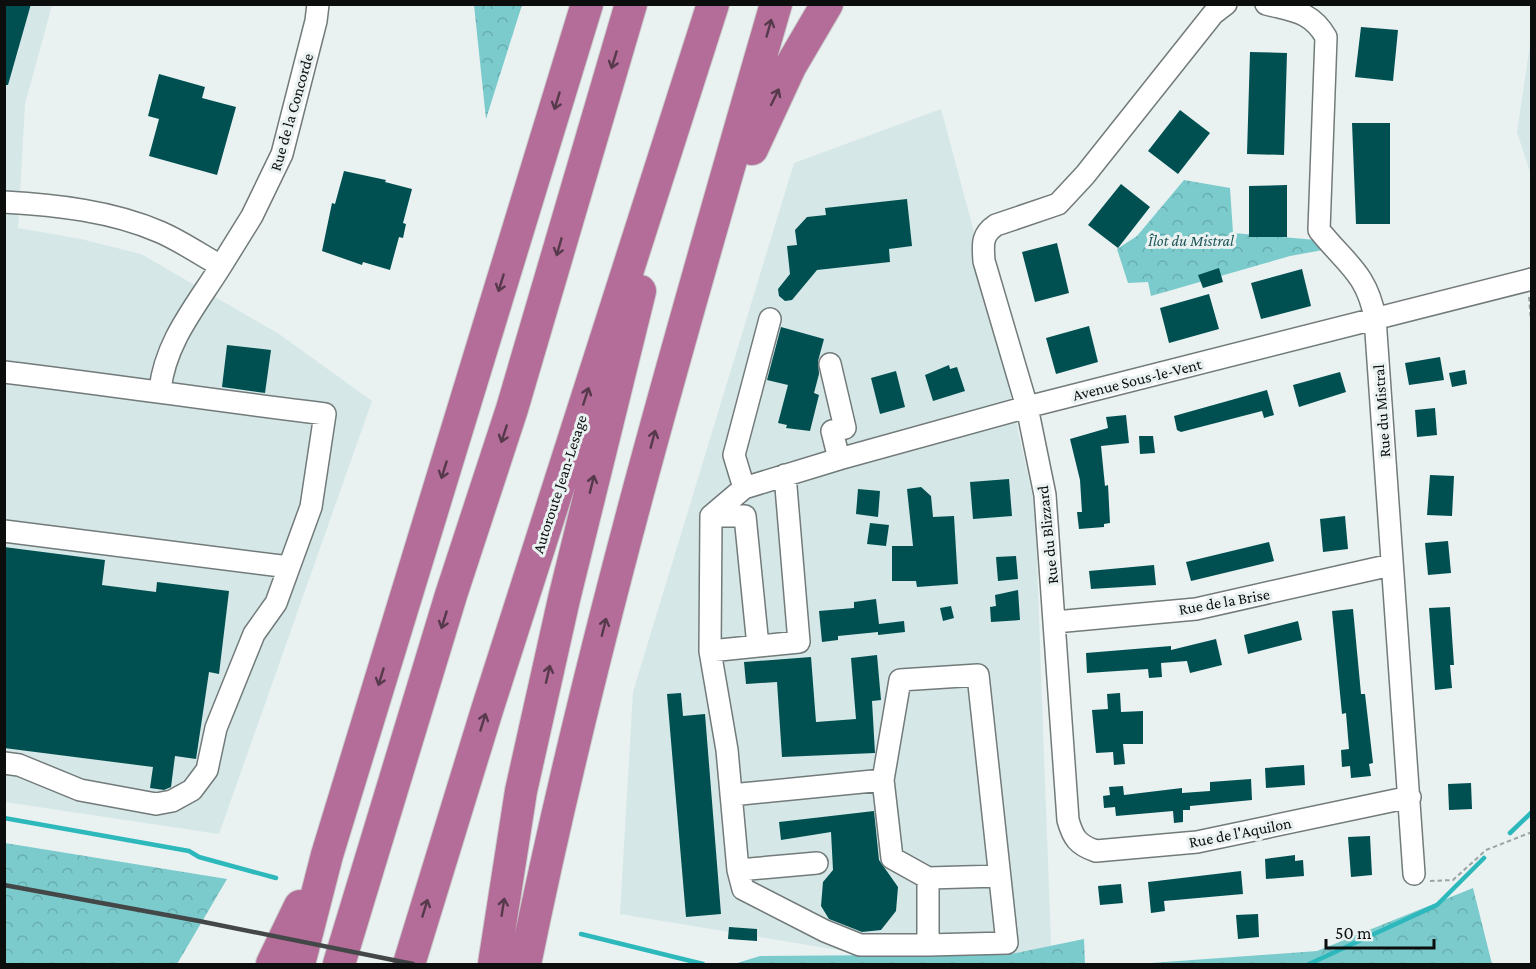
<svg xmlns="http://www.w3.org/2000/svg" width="1536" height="969" font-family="'Crimson Pro',serif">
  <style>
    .built { fill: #d5e7e7 }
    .forest { fill: url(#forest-crowns) }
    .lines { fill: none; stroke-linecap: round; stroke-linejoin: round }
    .stream { stroke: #2db8bc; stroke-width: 4.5 }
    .building { fill: #005052 }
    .minor-casing { stroke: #727a7a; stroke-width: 24 }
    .highway-casing { stroke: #cacaca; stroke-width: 34 }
    .path { stroke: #9da3a3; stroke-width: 2; stroke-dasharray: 4.5 3; stroke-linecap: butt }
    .minor { stroke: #fff; stroke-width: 21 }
    .highway { stroke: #b36d98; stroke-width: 32 }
    .rail { stroke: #434747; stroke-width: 4.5 }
    .oneway { stroke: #57394c }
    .labels { text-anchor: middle; stroke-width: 6; stroke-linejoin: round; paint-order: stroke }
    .street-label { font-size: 16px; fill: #0c0e0e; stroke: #e9f1f1 }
    .park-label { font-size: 16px; font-style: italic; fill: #1f5658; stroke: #e9f1f1 }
  </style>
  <defs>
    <pattern id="forest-crowns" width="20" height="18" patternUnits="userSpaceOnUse" patternTransform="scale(1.5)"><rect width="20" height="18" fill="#7bcbcd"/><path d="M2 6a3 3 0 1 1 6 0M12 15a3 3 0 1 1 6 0" fill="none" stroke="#69adaf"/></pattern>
  </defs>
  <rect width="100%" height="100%" fill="#e9f1f1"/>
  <path class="built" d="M 5,5 L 52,5 L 25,104 L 18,228 L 81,239 L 141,254 L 279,334 L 372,401 L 219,834 L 5,802 Z
    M 1531,38 L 1532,175 L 1531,175 L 1517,132 Z
    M 941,109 L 974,232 L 1035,507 L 1051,946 L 1011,954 L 869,955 L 620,914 L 633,692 L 794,163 Z"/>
  <path class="forest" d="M 474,5 L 522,5 L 486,119 Z
    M 1184,180 L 1230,188 L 1233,233 L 1328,241 L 1334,248 L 1290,256 L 1151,296 L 1148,282 L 1128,283 L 1117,249 L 1137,236 Z
    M 5,843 L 227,879 L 177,964 L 5,964 Z
    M 1473,888 L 1492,964 L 1137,964 L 1317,951 Z
    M 1084,939 L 1085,964 L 734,964 L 760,956 L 1011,954 Z"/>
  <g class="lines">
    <path class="stream" d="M 4,818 L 189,851 L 199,857 L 276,878
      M 1510,833 L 1532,812
      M 581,934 L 703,964
      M 1309,964 L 1437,905 L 1484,858"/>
  </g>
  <path class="building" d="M 4,4 L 31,4 L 8,85 L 4,85 Z
    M 1361,27 L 1398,30 L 1393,81 L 1355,77 Z
    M 1250,52 L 1287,53 L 1284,155 L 1247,154 Z
    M 159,74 L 205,87 L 202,98 L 236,107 L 217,175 L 149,156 L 159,119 L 148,116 Z
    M 1180,110 L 1210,133 L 1178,174 L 1148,151 Z
    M 1352,123 L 1390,123 L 1390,224 L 1356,224 Z
    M 344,171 L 386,180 L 385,182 L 412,189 L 403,223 L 406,224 L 403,238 L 399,237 L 390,270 L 363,262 L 362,265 L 322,251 L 332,203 L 335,204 Z
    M 1121,184 L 1150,207 L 1118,248 L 1088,225 Z
    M 1287,185 L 1287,237 L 1249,237 L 1249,186 Z
    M 907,199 L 912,246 L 889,249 L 890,262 L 817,270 L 792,300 L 785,301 L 779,296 L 778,289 L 790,274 L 787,246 L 797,245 L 795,230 L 807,217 L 826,215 L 825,208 Z
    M 1057,243 L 1069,293 L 1035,302 L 1022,252 Z
    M 1219,268 L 1223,282 L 1203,288 L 1198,275 Z
    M 1302,269 L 1311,306 L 1261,319 L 1251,283 Z
    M 1209,294 L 1219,329 L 1169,343 L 1160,308 Z
    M 1089,326 L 1098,362 L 1056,374 L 1046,338 Z
    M 781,327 L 824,339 L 818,361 L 819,374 L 814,393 L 819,395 L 810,431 L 786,428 L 787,425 L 778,423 L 788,385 L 767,380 Z
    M 227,345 L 271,350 L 265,393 L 222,387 Z
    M 1440,357 L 1444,380 L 1409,385 L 1405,363 Z
    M 949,365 L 950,369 L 957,367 L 965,391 L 933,401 L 925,375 Z
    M 1465,370 L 1467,384 L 1452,387 L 1449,373 Z
    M 896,371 L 905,407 L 880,414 L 871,378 Z
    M 1340,372 L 1346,392 L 1299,407 L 1293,385 Z
    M 1267,390 L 1274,415 L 1264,418 L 1262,411 L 1181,432 L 1177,430 L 1174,416 Z
    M 1435,408 L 1437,435 L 1417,437 L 1415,410 Z
    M 1126,415 L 1129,443 L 1101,446 L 1105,486 L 1108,485 L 1110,523 L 1104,524 L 1104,527 L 1079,529 L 1077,512 L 1082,512 L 1080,480 L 1070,439 L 1108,428 L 1106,417 Z
    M 1139,436 L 1153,436 L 1155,453 L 1140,454 Z
    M 1430,475 L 1454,476 L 1452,516 L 1427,515 Z
    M 1009,479 L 1012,516 L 973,519 L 970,482 Z
    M 921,487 L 931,496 L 933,517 L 954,516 L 958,584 L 917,587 L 916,581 L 892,581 L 892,546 L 913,546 L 907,489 Z
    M 858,489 L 880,491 L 878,517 L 856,514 Z
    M 1345,516 L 1348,549 L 1323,552 L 1320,519 Z
    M 870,523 L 889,525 L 886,546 L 867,544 Z
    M 1448,541 L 1451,573 L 1428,575 L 1425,543 Z
    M 1269,542 L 1274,561 L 1191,581 L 1186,562 Z
    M 4,547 L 105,560 L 102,585 L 156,592 L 157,582 L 229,591 L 219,674 L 209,672 L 196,759 L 175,756 L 171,787 L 164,790 L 150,788 L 153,767 L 4,748 Z
    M 1016,556 L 1018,579 L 998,581 L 996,557 Z
    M 1154,565 L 1156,585 L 1091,589 L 1089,571 Z
    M 1018,590 L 1020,620 L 991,622 L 990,607 L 996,606 L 995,595 Z
    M 876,599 L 879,624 L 904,621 L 905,632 L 878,635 L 878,632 L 838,636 L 838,640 L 822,642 L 819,611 L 854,608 L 854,602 Z
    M 951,606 L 954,618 L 943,621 L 940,608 Z
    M 1450,607 L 1454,665 L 1450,665 L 1452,688 L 1435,690 L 1429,608 Z
    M 1353,609 L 1361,694 L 1365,694 L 1373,763 L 1369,764 L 1371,776 L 1351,778 L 1350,766 L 1342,767 L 1341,750 L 1349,749 L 1346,713 L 1342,714 L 1332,611 Z
    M 1298,621 L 1302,640 L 1248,654 L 1244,635 Z
    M 1216,639 L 1222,665 L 1190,673 L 1187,661 L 1161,663 L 1162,677 L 1149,678 L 1148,669 L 1087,673 L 1086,653 L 1171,646 L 1171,650 Z
    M 877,655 L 881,700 L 872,701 L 875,753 L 782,757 L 777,682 L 746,684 L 744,662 L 811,657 L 816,722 L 856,719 L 851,658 Z
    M 681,693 L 683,716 L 705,714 L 721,914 L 686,917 L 667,694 Z
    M 1120,693 L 1121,712 L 1143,711 L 1143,744 L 1123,744 L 1125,764 L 1114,765 L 1113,752 L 1096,753 L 1092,710 L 1108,709 L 1107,694 Z
    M 1304,765 L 1305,785 L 1266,788 L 1265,768 Z
    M 1251,779 L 1252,800 L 1190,806 L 1190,810 L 1183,810 L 1183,822 L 1174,823 L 1173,811 L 1116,816 L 1115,807 L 1104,808 L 1103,796 L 1110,795 L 1109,787 L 1123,786 L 1124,795 L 1182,788 L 1182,793 L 1210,791 L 1210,782 Z
    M 1471,783 L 1472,809 L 1449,810 L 1448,784 Z
    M 874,811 L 879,860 L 898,887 L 896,911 L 881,930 L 862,932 L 829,919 L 821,906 L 823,882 L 833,870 L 831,832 L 781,840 L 779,822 Z
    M 1370,836 L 1372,875 L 1351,877 L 1348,837 Z
    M 1295,855 L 1295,861 L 1303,860 L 1304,876 L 1266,879 L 1265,859 Z
    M 1241,871 L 1243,894 L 1164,901 L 1165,911 L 1151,913 L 1148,882 Z
    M 1121,884 L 1123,903 L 1100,905 L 1098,886 Z
    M 1258,914 L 1259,937 L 1238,939 L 1236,915 Z
    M 729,927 L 757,929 L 757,941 L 728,939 Z"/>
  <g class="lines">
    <defs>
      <path id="minor" d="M 1226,4 L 1213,14 L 1085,175 L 1058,204 L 996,225 C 981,235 983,245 984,261 L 1027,407 L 1045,495 L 1068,820 C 1073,838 1078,845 1096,851 L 1197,842 L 1410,797
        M 1266,4 C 1293,11 1311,11 1326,37 L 1319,230 C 1345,263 1367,273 1375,318 L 1414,874
        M 4,202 C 56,205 112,211 160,232 C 181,241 201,255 221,266 L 252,216 L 282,154 L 316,21 L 318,4
        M 830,364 L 845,428 L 832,431 L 839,459
        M 4,372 C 112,385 218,401 325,414 L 311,507 L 276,603 L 254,634 L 216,728 L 207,770 L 192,790 L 172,801 L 156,804 L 80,790 L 19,765 L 4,763
        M 160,390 C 165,342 196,306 221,266
        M 744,488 L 734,455 L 770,319
        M 711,516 L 745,516 L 758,646
        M 4,531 L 289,567
        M 1055,622 L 1196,609 L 1391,565
        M 710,651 L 799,642 L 785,475
        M 883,780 L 892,858 L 928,878 L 999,876
        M 731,795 L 883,780 L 900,680 L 978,675 L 1007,943 L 928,945
        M 817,863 L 738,870 L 727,750 L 710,651 L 711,516 L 744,488 L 839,459 L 1027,407 L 1532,279
        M 738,870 L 743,889 L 825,931 L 860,945 L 928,945 L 928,878"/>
      <path id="highway" d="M 752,149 L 790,67 L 827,4
        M 272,964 L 300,906
        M 299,964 L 327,855 L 587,4
        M 339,964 L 451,595 L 512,409 L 631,4
        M 409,964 L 487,710 L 713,4
        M 494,964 L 521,791 L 564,599 L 640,291
        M 525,964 C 591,641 684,322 776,4"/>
    </defs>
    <use href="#minor" class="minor-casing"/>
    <use href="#highway" class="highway-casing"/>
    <path class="path" d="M 1529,297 L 1532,334
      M 1430,881 L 1453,880 L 1486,850 L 1532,832"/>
    <use href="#minor" class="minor"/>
    <use href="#highway" class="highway"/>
    <path class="rail" d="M 4,885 L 199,921 L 413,964"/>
  </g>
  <defs><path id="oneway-shaft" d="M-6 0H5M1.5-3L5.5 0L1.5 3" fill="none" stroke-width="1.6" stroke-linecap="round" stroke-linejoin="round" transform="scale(1.5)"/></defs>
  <g class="oneway">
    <use href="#oneway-shaft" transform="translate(769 28) rotate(-74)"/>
    <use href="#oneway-shaft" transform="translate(614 60) rotate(107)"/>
    <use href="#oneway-shaft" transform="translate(775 97) rotate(-64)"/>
    <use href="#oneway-shaft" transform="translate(557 101) rotate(107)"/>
    <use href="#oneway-shaft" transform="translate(559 247) rotate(106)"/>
    <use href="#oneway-shaft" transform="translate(501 283) rotate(107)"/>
    <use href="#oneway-shaft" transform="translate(586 396) rotate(-72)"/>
    <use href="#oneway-shaft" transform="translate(504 434) rotate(108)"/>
    <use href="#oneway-shaft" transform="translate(653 439) rotate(-75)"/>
    <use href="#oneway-shaft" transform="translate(444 470) rotate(107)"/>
    <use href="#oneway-shaft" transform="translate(592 484) rotate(-76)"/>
    <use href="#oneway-shaft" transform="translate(444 620) rotate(107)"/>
    <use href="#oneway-shaft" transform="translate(604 627) rotate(-76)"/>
    <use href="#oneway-shaft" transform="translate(548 674) rotate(-77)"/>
    <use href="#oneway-shaft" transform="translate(381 677) rotate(107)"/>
    <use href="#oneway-shaft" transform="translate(483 722) rotate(-73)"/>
    <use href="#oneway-shaft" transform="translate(503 907) rotate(-81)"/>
    <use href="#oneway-shaft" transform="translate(425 908) rotate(-73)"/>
  </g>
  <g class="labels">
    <g class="street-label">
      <text transform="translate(291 112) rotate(-74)" y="6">Rue de la Concorde</text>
      <text transform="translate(1137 379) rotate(-14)" y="6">Avenue Sous-le-Vent</text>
      <text transform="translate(1381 411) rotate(-94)" y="6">Rue du Mistral</text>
      <text transform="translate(559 484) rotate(-72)" y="6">Autoroute Jean-Lesage</text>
      <text transform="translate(1047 535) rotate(-96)" y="6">Rue du Blizzard</text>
      <text transform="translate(1224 601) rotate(-10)" y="6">Rue de la Brise</text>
      <text transform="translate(1240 832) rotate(-11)" y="6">Rue de l'Aquilon</text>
    </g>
    <g class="park-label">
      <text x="1191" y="246">Îlot du Mistral</text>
    </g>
  </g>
  <rect width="1536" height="969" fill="none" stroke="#0c0e0e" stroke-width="12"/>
  <path d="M1326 939v9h108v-9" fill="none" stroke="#0c0e0e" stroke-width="3"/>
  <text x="1335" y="939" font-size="18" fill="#0c0e0e" stroke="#e9f1f1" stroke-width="4.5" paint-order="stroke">50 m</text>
</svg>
